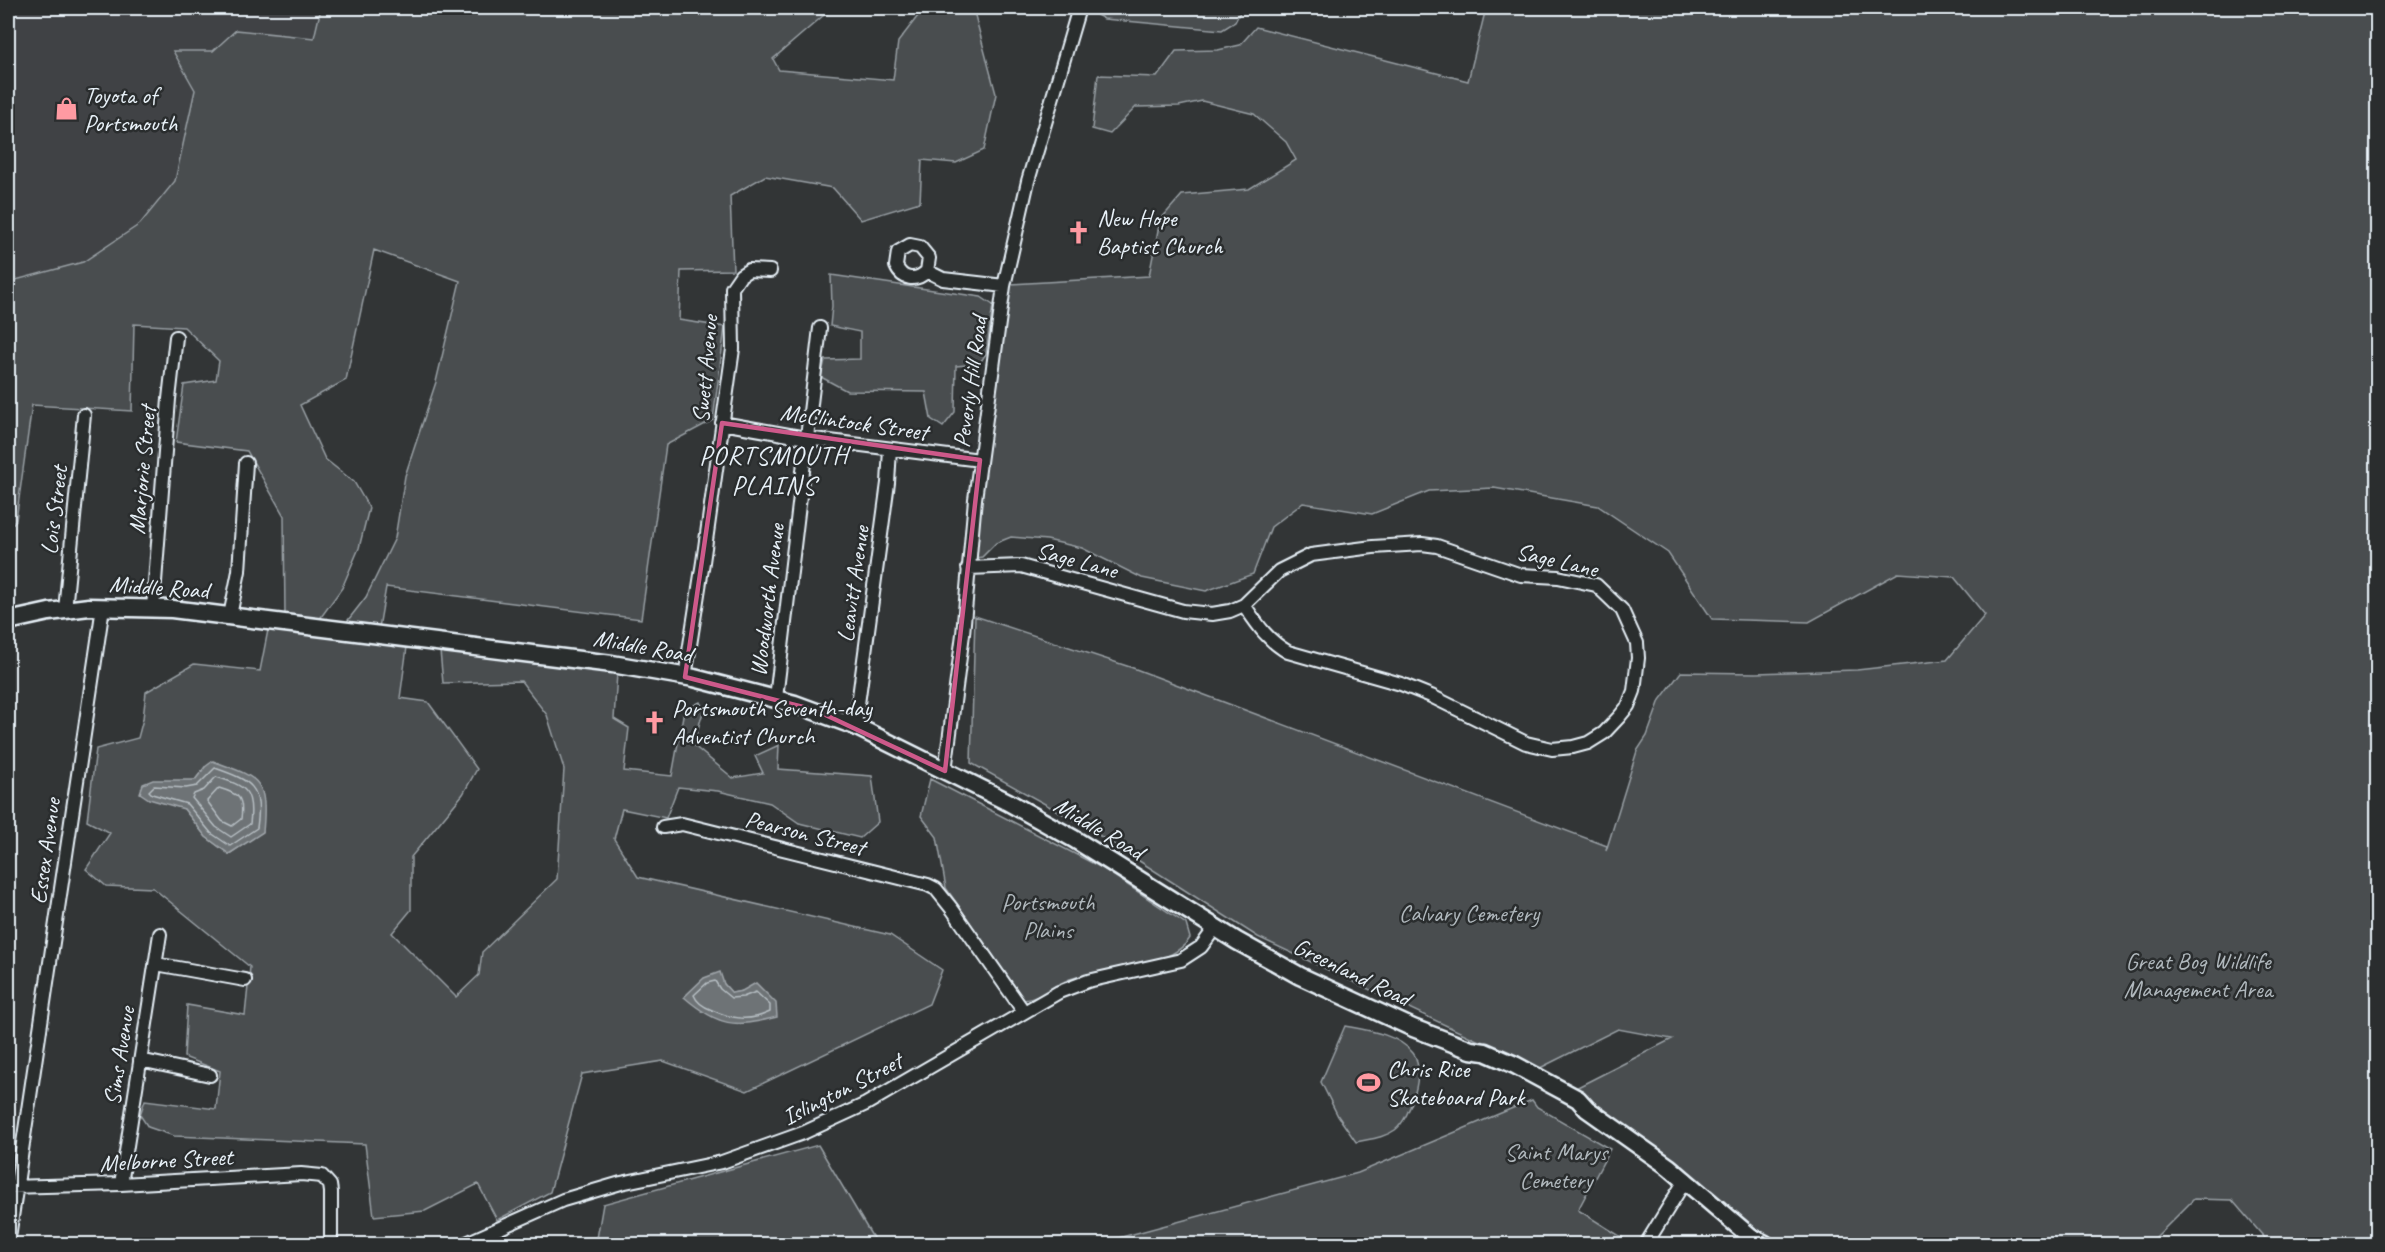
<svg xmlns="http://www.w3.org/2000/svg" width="2385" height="1252" font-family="Caveat,sans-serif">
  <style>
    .built { fill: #3f4244 }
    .green { fill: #494d4f; stroke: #989fa4; stroke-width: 1.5; fill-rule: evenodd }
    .water { fill: #6e7376; stroke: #9fa5aa; stroke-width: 1.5 }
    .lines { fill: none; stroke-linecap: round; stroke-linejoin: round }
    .shore { stroke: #b7bfc4; stroke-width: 1.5 }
    .minor-casing { stroke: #e8f1f8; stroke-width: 16 }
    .major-casing { stroke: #e8f1f8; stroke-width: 21 }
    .minor { stroke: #2a2d2e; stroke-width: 12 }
    .major { stroke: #2a2d2e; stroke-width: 16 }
    .marked { fill: none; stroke: #cd598a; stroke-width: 4.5; stroke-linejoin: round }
    .labels { text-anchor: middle; stroke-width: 5; stroke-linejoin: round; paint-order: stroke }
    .poi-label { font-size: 24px; fill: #e8f1f8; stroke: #2a2d2e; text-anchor: start }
    .street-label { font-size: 24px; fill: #e8f1f8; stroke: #2a2d2e }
    .park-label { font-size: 24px; fill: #b0b8bd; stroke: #2a2d2e }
    .neighbourhood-label { font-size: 26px; letter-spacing: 1.5px; fill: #e8f1f8; stroke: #2a2d2e }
  </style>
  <rect width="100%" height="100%" fill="#323536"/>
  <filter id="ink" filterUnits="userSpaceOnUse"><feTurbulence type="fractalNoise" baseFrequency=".0167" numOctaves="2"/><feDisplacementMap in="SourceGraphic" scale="12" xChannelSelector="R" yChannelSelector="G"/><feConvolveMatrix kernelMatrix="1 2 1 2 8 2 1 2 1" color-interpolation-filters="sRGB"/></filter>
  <g filter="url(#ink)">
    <path class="built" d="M 8,8 L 321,8 L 315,38 L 236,30 L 213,51 L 174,51 L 195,90 L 175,181 L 140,224 L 83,262 L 8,282 Z"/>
    <path class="green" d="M 321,8 L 837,8 L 824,15 L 773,59 L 779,70 L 893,80 L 898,42 L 924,8 L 973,8 L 996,94 L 984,150 L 956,163 L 922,160 L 920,202 L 861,220 L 833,188 L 765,176 L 730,196 L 733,270 L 681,271 L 679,320 L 725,327 L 713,420 L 666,445 L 641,619 L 386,587 L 379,628 L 345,624 L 366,597 L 395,538 L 405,476 L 436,382 L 460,281 L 374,250 L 346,380 L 300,405 L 325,459 L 354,482 L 369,508 L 359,548 L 342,588 L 319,620 L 285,616 L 284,516 L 247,451 L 176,442 L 184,385 L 216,380 L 219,361 L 184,327 L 134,324 L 132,411 L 32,405 L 16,520 L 8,529 L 8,282 L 83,262 L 140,224 L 175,181 L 195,90 L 173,51 L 213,51 L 236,30 L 314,38 Z
      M 1095,8 L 1242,8 L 1235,22 L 1222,30 L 1104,19 L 1095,14 Z
      M 1486,8 L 2377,8 L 2377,1244 L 2270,1244 L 2232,1200 L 2194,1199 L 2149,1244 L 1755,1244 L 1564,1094 L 1672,1039 L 1618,1029 L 1536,1070 L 1528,1064 L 1258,937 L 1083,825 L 971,763 L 975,616 L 1133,668 L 1607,846 L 1606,851 L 1637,751 L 1647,736 L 1660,700 L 1681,672 L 1756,673 L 1857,670 L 1947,660 L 1985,615 L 1954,577 L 1898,573 L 1809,622 L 1712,619 L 1668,553 L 1598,506 L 1494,488 L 1429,491 L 1372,514 L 1303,503 L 1271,527 L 1253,574 L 1206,591 L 1142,578 L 1082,548 L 1047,540 L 1011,537 L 996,543 L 982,557 L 976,558 L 980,501 L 1011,284 L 1149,276 L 1160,220 L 1182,195 L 1249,189 L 1296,160 L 1286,142 L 1254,114 L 1202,101 L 1179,106 L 1136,107 L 1110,134 L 1092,129 L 1098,75 L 1157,77 L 1176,51 L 1218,50 L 1240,45 L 1256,27 L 1468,81 Z
      M 831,275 L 981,297 L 993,305 L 986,354 L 979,364 L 956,366 L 955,412 L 943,427 L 931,419 L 926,392 L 847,391 L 821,377 L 825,360 L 860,359 L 860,332 L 830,326 L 832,306 Z
      M 268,630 L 407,647 L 400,698 L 428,702 L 477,769 L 463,794 L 411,857 L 411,910 L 392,933 L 456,997 L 479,975 L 482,952 L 557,879 L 564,769 L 547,715 L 521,681 L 443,683 L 440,651 L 617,673 L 614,719 L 629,728 L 624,771 L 672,776 L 684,710 L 700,702 L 704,709 L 693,745 L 733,778 L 763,773 L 755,756 L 779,745 L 778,769 L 872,776 L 878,822 L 860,838 L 799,823 L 770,803 L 718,791 L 678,787 L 666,818 L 622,809 L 614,839 L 638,877 L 890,935 L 942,970 L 929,1004 L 747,1091 L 663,1061 L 582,1074 L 550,1192 L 497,1220 L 478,1184 L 425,1211 L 374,1216 L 365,1144 L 174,1136 L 148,1127 L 140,1115 L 145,1100 L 216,1109 L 220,1071 L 184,1057 L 187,1005 L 245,1015 L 250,967 L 153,888 L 106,886 L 86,869 L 110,833 L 87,821 L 96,749 L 138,738 L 143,719 L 146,692 L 194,664 L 260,671 ZM 205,767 L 263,831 L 229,854 L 206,837 L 184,809 L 186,782 L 195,780 ZM 724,984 L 732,993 L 742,991 L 701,1012 Z
      M 930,779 L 1102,868 L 1186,924 L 1190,938 C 1171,969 1103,968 1070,979 C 1054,985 1042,998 1024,1000 L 946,888 L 937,837 L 921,816 Z
      M 1345,1026 C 1367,1030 1398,1034 1413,1053 C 1426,1069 1411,1118 1395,1130 C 1384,1138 1370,1139 1356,1142 L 1338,1116 L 1321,1082 Z
      M 1532,1100 L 1537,1107 L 1610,1149 L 1578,1210 L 1623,1238 L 1618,1244 L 1276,1244 L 1272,1238 L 1260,1244 L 1096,1244 L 1358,1173 Z
      M 818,1145 L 876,1243 L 880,1244 L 596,1244 L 603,1204 Z"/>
    <path class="water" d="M 213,761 C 259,778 268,778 263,832 L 229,854 L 206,837 L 184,809 L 149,799 L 140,793 L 143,784 L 153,780 L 195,780 L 205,767 Z
      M 720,972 L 724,984 L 732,993 L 742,991 L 756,983 L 776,1003 L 777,1017 C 734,1028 719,1027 684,997 L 704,978 Z"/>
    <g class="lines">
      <path class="shore" d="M 215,768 C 252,781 263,786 257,828 L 230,846 L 211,833 L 187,804 L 152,794 L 149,791 L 154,786 L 186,788 L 197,786 Z
        M 216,777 C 246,786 254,790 250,824 L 231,837 L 216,827 L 192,798 L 194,794 L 204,790 Z
        M 219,788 C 239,794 244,797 241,819 L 232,826 L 222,821 L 207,801 Z
        M 715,981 L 720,989 L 731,998 L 743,997 L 756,992 L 770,1005 L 770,1012 C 749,1022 732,1019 712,1010 C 704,1007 697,1003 694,995 L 707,983 Z"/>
      <defs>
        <path id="minor" d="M 927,271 L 929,258 L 920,247 L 910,245 L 898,252 L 896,266 C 902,280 916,282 927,271 L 943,279 L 1004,286
          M 722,423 L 806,438 L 980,460
          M 968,568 L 1021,566 L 1183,611 L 1212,614 L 1230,611 L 1244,605 L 1279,571 L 1311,555 L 1373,547 L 1422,544 L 1437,546 L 1521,575 L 1558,577 L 1596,585 L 1622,610 L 1637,643 L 1638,658 L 1634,691 L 1628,706 L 1619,717 L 1604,733 L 1588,743 L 1573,747 L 1552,749 L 1526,743 L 1431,696 L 1401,684 L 1288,652 C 1267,640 1257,624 1244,605
          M 153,608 L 169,399 L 176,337
          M 65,610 L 84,415
          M 230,616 L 239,571 L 246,463
          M 685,677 L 703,562 L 733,349 L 732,288 L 741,275 L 749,270 L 770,271
          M 776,698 L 820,328
          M 855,726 L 888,483 L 890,449
          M 945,771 L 963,634 L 975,499 L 1004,286 L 1028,181 L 1079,8
          M 663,827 L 682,824 L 928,885 L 936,889 L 952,909 L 1024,1012
          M 156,964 L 245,980
          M 140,1060 L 210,1075
          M 121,1184 L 160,934
          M 8,1187 L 121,1184 L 301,1174 L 322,1176 L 330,1185 L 331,1192 L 331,1244
          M 8,1244 L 103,607
          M 464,1244 L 563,1200 L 621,1183 L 722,1162 L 803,1133 L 866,1104 L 1059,992 L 1088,981 L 1181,960 L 1201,947 L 1215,928
          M 1646,1244 L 1686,1179"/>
        <path id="major" d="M 8,621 L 49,612 L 89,607 L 172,609 L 612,664 L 694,678 L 795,704 L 855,726 L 1008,802 L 1074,839 L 1237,941 L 1300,976 L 1413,1028 L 1471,1050 L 1485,1052 L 1515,1065 L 1578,1099 L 1587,1109 L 1669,1167 L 1751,1237 L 1765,1244"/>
      </defs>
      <use href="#minor" class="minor-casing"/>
      <use href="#major" class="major-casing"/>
      <use href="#minor" class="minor"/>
      <use href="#major" class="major"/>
    </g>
  </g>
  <path class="marked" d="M 722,423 L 980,460 L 945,771 L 815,710 L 685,677 Z"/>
  <defs>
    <symbol id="shop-bare" viewBox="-9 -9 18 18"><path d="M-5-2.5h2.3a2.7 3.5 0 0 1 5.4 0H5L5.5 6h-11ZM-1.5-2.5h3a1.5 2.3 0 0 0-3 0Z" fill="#ff9aa2" stroke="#2a2d2e" stroke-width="2.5" paint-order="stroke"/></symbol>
    <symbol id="church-bare" viewBox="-9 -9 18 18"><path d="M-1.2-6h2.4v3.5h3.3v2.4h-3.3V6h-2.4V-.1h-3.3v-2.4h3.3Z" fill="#ff9aa2" stroke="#2a2d2e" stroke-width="2.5" paint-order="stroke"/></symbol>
    <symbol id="stadium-bare" viewBox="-9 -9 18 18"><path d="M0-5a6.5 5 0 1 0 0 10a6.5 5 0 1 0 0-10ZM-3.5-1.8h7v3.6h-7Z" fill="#ff9aa2" stroke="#2a2d2e" stroke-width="2.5" paint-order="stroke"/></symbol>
  </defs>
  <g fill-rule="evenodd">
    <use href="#shop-bare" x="50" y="92" width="33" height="33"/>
    <use href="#church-bare" x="1062" y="216" width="33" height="33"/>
    <use href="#church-bare" x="638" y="706" width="33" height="33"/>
    <use href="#stadium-bare" x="1352" y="1066" width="33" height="33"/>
  </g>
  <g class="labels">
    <g class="poi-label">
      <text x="84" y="103">Toyota of<tspan x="84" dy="28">Portsmouth</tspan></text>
      <text x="1097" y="226">New Hope<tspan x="1097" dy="28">Baptist Church</tspan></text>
      <text x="672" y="716">Portsmouth Seventh-day<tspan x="672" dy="28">Adventist Church</tspan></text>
      <text x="1387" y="1077">Chris Rice<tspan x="1387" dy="28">Skateboard Park</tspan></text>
    </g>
    <g class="street-label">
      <text transform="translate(705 369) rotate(-85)" y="8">Swett Avenue</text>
      <text transform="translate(970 382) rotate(-82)" y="8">Peverly Hill Road</text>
      <text transform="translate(854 422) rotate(8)" y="8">McClintock Street</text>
      <text transform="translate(142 470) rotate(-85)" y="8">Marjorie Street</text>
      <text transform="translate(54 510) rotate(-83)" y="8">Lois Street</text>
      <text transform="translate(1077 560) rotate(15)" y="8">Sage Lane</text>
      <text transform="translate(1557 560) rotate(13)" y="8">Sage Lane</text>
      <text transform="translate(853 584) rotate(-82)" y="8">Leavitt Avenue</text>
      <text transform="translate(159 587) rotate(4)" y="8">Middle Road</text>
      <text transform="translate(767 600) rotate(-83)" y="8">Woodworth Avenue</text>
      <text transform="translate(643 646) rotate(10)" y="8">Middle Road</text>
      <text transform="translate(1099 828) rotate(31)" y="8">Middle Road</text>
      <text transform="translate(805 833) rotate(14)" y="8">Pearson Street</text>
      <text transform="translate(45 851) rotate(-82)" y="8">Essex Avenue</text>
      <text transform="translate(1352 972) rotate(26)" y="8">Greenland Road</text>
      <text transform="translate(119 1056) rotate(-81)" y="8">Sims Avenue</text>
      <text transform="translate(842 1089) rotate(-27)" y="8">Islington Street</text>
      <text transform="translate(166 1160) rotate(-3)" y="8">Melborne Street</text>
    </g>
    <g class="park-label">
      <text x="1048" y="910">Portsmouth<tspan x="1048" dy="28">Plains</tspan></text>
      <text x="1469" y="921">Calvary Cemetery</text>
      <text x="2198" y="969">Great Bog Wildlife<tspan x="2198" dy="28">Management Area</tspan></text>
      <text x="1556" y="1160">Saint Marys<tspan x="1556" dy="28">Cemetery</tspan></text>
    </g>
    <g class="neighbourhood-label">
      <text x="774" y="464">PORTSMOUTH<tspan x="774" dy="30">PLAINS</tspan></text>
    </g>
  </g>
  <rect width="2385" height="1252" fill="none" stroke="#2a2d2e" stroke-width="30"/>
  <rect x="15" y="15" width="2355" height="1222" fill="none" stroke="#e8f1f8" stroke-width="2" filter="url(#ink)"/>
</svg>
